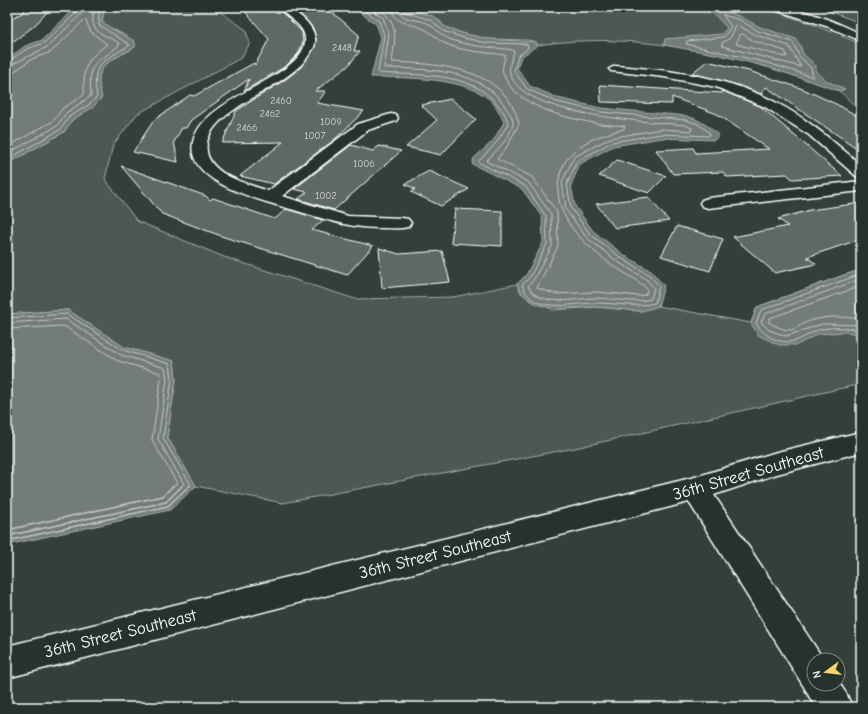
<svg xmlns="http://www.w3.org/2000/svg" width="868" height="714" font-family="'Comic Neue',sans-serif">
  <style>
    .green { fill: #4d5853; stroke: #a6aca9 }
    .water { fill: #737b78; stroke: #abb0ae }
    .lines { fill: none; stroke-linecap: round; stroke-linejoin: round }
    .shore-far1 { stroke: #c7cac9; stroke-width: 1 }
    .shore { stroke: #c7cac9; stroke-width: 1.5 }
    .building { fill: #5f6964; stroke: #fff }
    .street-casing { stroke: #fff; stroke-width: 3 }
    .street { fill: #26332d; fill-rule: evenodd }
    .labels { text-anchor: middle; stroke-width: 3.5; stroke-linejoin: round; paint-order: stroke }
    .far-number-label { font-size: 10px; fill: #d7dad8 }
    .near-street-label { font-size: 17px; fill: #fff; stroke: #26332d }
  </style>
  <rect width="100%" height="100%" fill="#333f3a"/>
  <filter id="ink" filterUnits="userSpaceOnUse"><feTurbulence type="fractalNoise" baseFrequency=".025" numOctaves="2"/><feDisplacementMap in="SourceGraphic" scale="8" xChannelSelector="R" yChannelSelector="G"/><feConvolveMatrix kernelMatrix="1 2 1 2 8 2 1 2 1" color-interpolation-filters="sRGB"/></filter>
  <g filter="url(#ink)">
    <path class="green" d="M 100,7 L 216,7 L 223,14 L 245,29 L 250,43 L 241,58 L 137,114 L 113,145 L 105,179 L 137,221 L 224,257 L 355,299 L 453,297 L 517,284 L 521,293 L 553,310 L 596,307 L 641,311 L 658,306 L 751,323 L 757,307 L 844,275 L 861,270 L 861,384 L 575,448 L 283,503 L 196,486 L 167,437 L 176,379 L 174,361 L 124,347 L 68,310 L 7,314 L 7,164 L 64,132 L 72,120 L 93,107 L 102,98 C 91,64 109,63 135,47 L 134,41 C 124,34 112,30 102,22 L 104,9 Z
      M 400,7 L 861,7 L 861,23 L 820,8 L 802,8 L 776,12 L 812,24 L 861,44 L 861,112 C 855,107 844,94 839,91 C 826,84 810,81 796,76 C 714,49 624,32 538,45 L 536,42 L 528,40 L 488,39 L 465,34 L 445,27 L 439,20 Z"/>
    <path class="water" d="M 82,7 L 100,7 L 104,9 L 102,22 C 112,30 124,34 135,42 L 135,47 C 108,62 92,64 102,98 L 93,107 L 72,120 L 64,132 L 7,164 L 7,59 L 25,46 L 42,40 L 74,9 Z
      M 352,7 L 400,7 L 433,16 L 445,27 L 465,34 L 488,39 L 536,42 L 538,45 L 521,57 L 517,68 L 530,86 L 558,98 L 601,108 L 687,116 C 700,120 709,126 719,136 L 714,140 L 662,138 L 613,146 L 580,164 L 571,185 L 575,206 L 593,231 L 624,255 L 651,271 L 664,286 L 658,306 C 653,308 646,310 641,311 C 626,311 610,307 595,307 C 566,307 531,316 517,284 L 526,275 L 543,243 L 542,217 L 522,189 L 472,164 L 474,158 L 493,141 L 504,122 C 501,117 498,109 494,104 C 471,76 403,78 371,77 L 381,37 L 376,24 Z
      M 695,7 L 718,7 L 741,17 L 760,27 L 796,39 L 800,45 L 803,54 L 816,66 L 816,71 L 827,81 L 845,89 L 840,91 L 767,67 L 720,55 L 664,45 L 665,39 L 722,34 L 727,28 L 714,14 Z
      M 861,270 L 861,334 L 842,332 L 818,334 L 797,345 L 779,345 L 758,335 L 751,323 L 757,307 L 844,275 Z
      M 68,310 L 124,347 L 174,361 L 176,379 L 167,437 L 196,486 L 170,510 L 7,545 L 7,314 Z"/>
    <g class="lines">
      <path class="shore-far1" d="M 359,7 L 379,21 L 384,35 L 378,73 C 418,76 470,70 498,105 C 503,111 507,117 508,124 L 496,143 L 478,162 L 525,186 L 546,216 L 547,244 L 530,277 L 522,285 C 525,291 527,296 533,300 C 551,310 577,303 597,303 C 617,303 635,308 655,303 L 659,286 L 649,275 L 621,258 L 590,234 L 571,208 L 567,184 L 577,161 L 612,142 L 661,134 L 709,136 L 710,133 L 698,124 L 686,120 L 601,112 L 557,102 L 527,89 L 514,71 L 518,56 L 528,48 L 527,44 L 487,43 L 464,38 L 443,31 L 431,20 L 405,12 L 402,7
        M 368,7 L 383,18 L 389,34 L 384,68 C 425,69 483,68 506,108 C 509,112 514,119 513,124 C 510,139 496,151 486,161 L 528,182 L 551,214 L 552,246 L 534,279 L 528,286 C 541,309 575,298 595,298 C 614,298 632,304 651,299 L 654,288 L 646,279 L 618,262 L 586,237 L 566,210 L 562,182 L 574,157 L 610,138 L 661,129 L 691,131 L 692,128 L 685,125 C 647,121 522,117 510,73 C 508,65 512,59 514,52 L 513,50 C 491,47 467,47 447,38 C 439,34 434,26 427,23 C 416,18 401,22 397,7
        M 378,7 C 400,26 395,36 392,62 C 439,64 506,67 519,124 L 506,148 L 497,159 L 532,177 L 557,212 L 558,246 L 537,288 L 555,294 L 596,292 L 640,296 L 646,294 L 647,289 L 644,286 C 635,278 625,274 615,267 C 585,246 549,215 560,174 C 568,145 597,136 624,129 L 625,126 C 617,125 609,125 600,124 C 569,119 514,107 503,73 C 501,67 505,61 505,55 C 485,52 463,52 444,43 C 436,39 432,32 424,29 C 410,22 395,26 391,7
        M 723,15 L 740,20 L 758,31 L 793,42 L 799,56 L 811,68 L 813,77 L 768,63 L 686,44 L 687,41 L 724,37 L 731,27 Z
        M 737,25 L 756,35 L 789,46 L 801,67 L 722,46 L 722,43 L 730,38 Z
        M 743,34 L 754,41 L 785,51 L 787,56 L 785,57 L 736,44 L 740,35 Z
        M 7,62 L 27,49 L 44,43 L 77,12 L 78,7
        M 7,67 L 47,47 L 81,14 L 83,7
        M 7,73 L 15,71 L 32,59 L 51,52 L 85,19 L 91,32 L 107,44 C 83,63 84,66 84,95 L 63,108 L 53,121 L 7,147
        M 7,154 L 57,126 L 66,113 L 91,96 C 88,54 96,68 120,44 C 112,37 95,35 93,23 C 92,18 94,12 94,7
        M 7,160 L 61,129 L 69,117 L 90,104 L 97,97 C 91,61 103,62 130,45 L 99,25 L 99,7
        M 861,274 L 761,310 L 756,323 C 764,337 782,346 798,340 C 805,337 811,332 818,330 C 832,326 847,328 861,330
        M 861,279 L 765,314 L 761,322 L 769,330 L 786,336 L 822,324 L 861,325
        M 861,286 L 770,318 L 768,322 C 799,339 791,324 817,319 C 831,316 847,317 861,319
        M 7,318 L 67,314 L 123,350 L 170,364 L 172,379 L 163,438 L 191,485 L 188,487
        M 7,323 L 66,319 L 121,355 L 165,368 L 167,379 L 158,439 L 184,484 L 181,487
        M 7,329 L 64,326 L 118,361 L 160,373 L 161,379 L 152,440 L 177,483 L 172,487"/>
      <path class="shore" d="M 7,530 L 163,496 L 173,486
        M 7,536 L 166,502 L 182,486
        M 7,541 L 168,506 L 189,486"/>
    </g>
    <path class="building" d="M 27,7 L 52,7 L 34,26 L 7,46 L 7,24 L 14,17 L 22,13 Z
      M 241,7 L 277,7 L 302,32 L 303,42 L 298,54 L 286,66 L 244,91 L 249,79 L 191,120 L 186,128 L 182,128 L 174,142 L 178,162 L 133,152 L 154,120 L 190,95 L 194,96 L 254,63 L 255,65 L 269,39 Z
      M 291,7 L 326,7 L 359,35 L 354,51 L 360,51 L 348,66 L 315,91 L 326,91 L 317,103 L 364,111 L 333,141 L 274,184 L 240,176 L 283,142 L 222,143 L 236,111 L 286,79 L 300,68 L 315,48 L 316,39 L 313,28 L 306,20 Z
      M 707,61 L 749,71 L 803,89 L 836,104 L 861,118 L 861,151 L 766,87 L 761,94 L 737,85 L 692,73 Z
      M 600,85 L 722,93 L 723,91 L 760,106 L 842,176 L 792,179 L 787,174 L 727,177 L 723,172 L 673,174 L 656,150 L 693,148 L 696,153 L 769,149 L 717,114 L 672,97 L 672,104 L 601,102 Z
      M 451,99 L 476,119 L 441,155 L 406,147 L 437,120 L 421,105 Z
      M 351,145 L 373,151 L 379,146 L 401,151 L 334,210 L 298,199 L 307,192 L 294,189 Z
      M 617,160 L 666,176 L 649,193 L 599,176 Z
      M 121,166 L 206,196 L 210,200 L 213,198 L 263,215 L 275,219 L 286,209 L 323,220 L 312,230 L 373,246 L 347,275 L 224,237 L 162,214 Z
      M 429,171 L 469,189 L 441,206 L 411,192 L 415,189 L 405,184 Z
      M 648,197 L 669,221 L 615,228 L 596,204 Z
      M 861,203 L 861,239 L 807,257 L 816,264 L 775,273 L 733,237 L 788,226 L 778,219 L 810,210 Z
      M 455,209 L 502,211 L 502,246 L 451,243 Z
      M 677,226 L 723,239 L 710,271 L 661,256 Z
      M 379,248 L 399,254 L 442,251 L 450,282 L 382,288 Z"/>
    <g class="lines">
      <defs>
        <path id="street" d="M 278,7 L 289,7 C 299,15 314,25 315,39 C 316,46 312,50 309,55 C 288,88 213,107 207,143 C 202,173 245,183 268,191 L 358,124 L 391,114 L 396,115 L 398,118 L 396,121 L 368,130 L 282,196 L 348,216 L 402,218 L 408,219 L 411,223 L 408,227 C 400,229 392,228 384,228 C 351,228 335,222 304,213 C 274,203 184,186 193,142 C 202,97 301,79 305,42 C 307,25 287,18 278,7 Z
          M 771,7 C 802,7 834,21 861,34 L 861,41 L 829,27 L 773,9 Z
          M 615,66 C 669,70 726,76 775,102 C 807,118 834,142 861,165 L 861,178 L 856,176 L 809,135 L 765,107 L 716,87 L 664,77 L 611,71 L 609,69 Z
          M 861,181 L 861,191 L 708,208 L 702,206 L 700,203 L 702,200 L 708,198 Z
          M 861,432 L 861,452 L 777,474 L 714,495 L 824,660 L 814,660 L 814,684 L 838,684 L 838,681 L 847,695 L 852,707 L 815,707 L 804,687 L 689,502 L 7,678 L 7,646 L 695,477 L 777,452 Z"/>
      </defs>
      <use href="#street" class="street-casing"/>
      <use href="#street" class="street"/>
    </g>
  </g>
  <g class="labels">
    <g class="far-number-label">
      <text x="342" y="51">2448</text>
      <text x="281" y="104">2460</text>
      <text x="270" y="117">2462</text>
      <text x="331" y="125">1009</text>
      <text x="247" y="131">2466</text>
      <text x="315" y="139">1007</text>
      <text x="364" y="167">1006</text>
      <text x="326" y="199">1002</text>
    </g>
    <g class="near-street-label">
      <text transform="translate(748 473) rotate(-16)" y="6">36th Street Southeast</text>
      <text transform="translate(435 554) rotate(-14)" y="6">36th Street Southeast</text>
      <text transform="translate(120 633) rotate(-14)" y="6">36th Street Southeast</text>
    </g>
  </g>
  <rect width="868" height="714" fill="none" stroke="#26332d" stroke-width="24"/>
  <rect x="12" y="12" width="844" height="690" fill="none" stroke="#fff" stroke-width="1.5" filter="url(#ink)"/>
  <g transform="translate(826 672) rotate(255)"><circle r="19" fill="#26332d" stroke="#7d8581"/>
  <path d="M0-3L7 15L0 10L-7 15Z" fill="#ffd166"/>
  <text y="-6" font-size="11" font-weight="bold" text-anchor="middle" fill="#ffffff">N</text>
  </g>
</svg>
